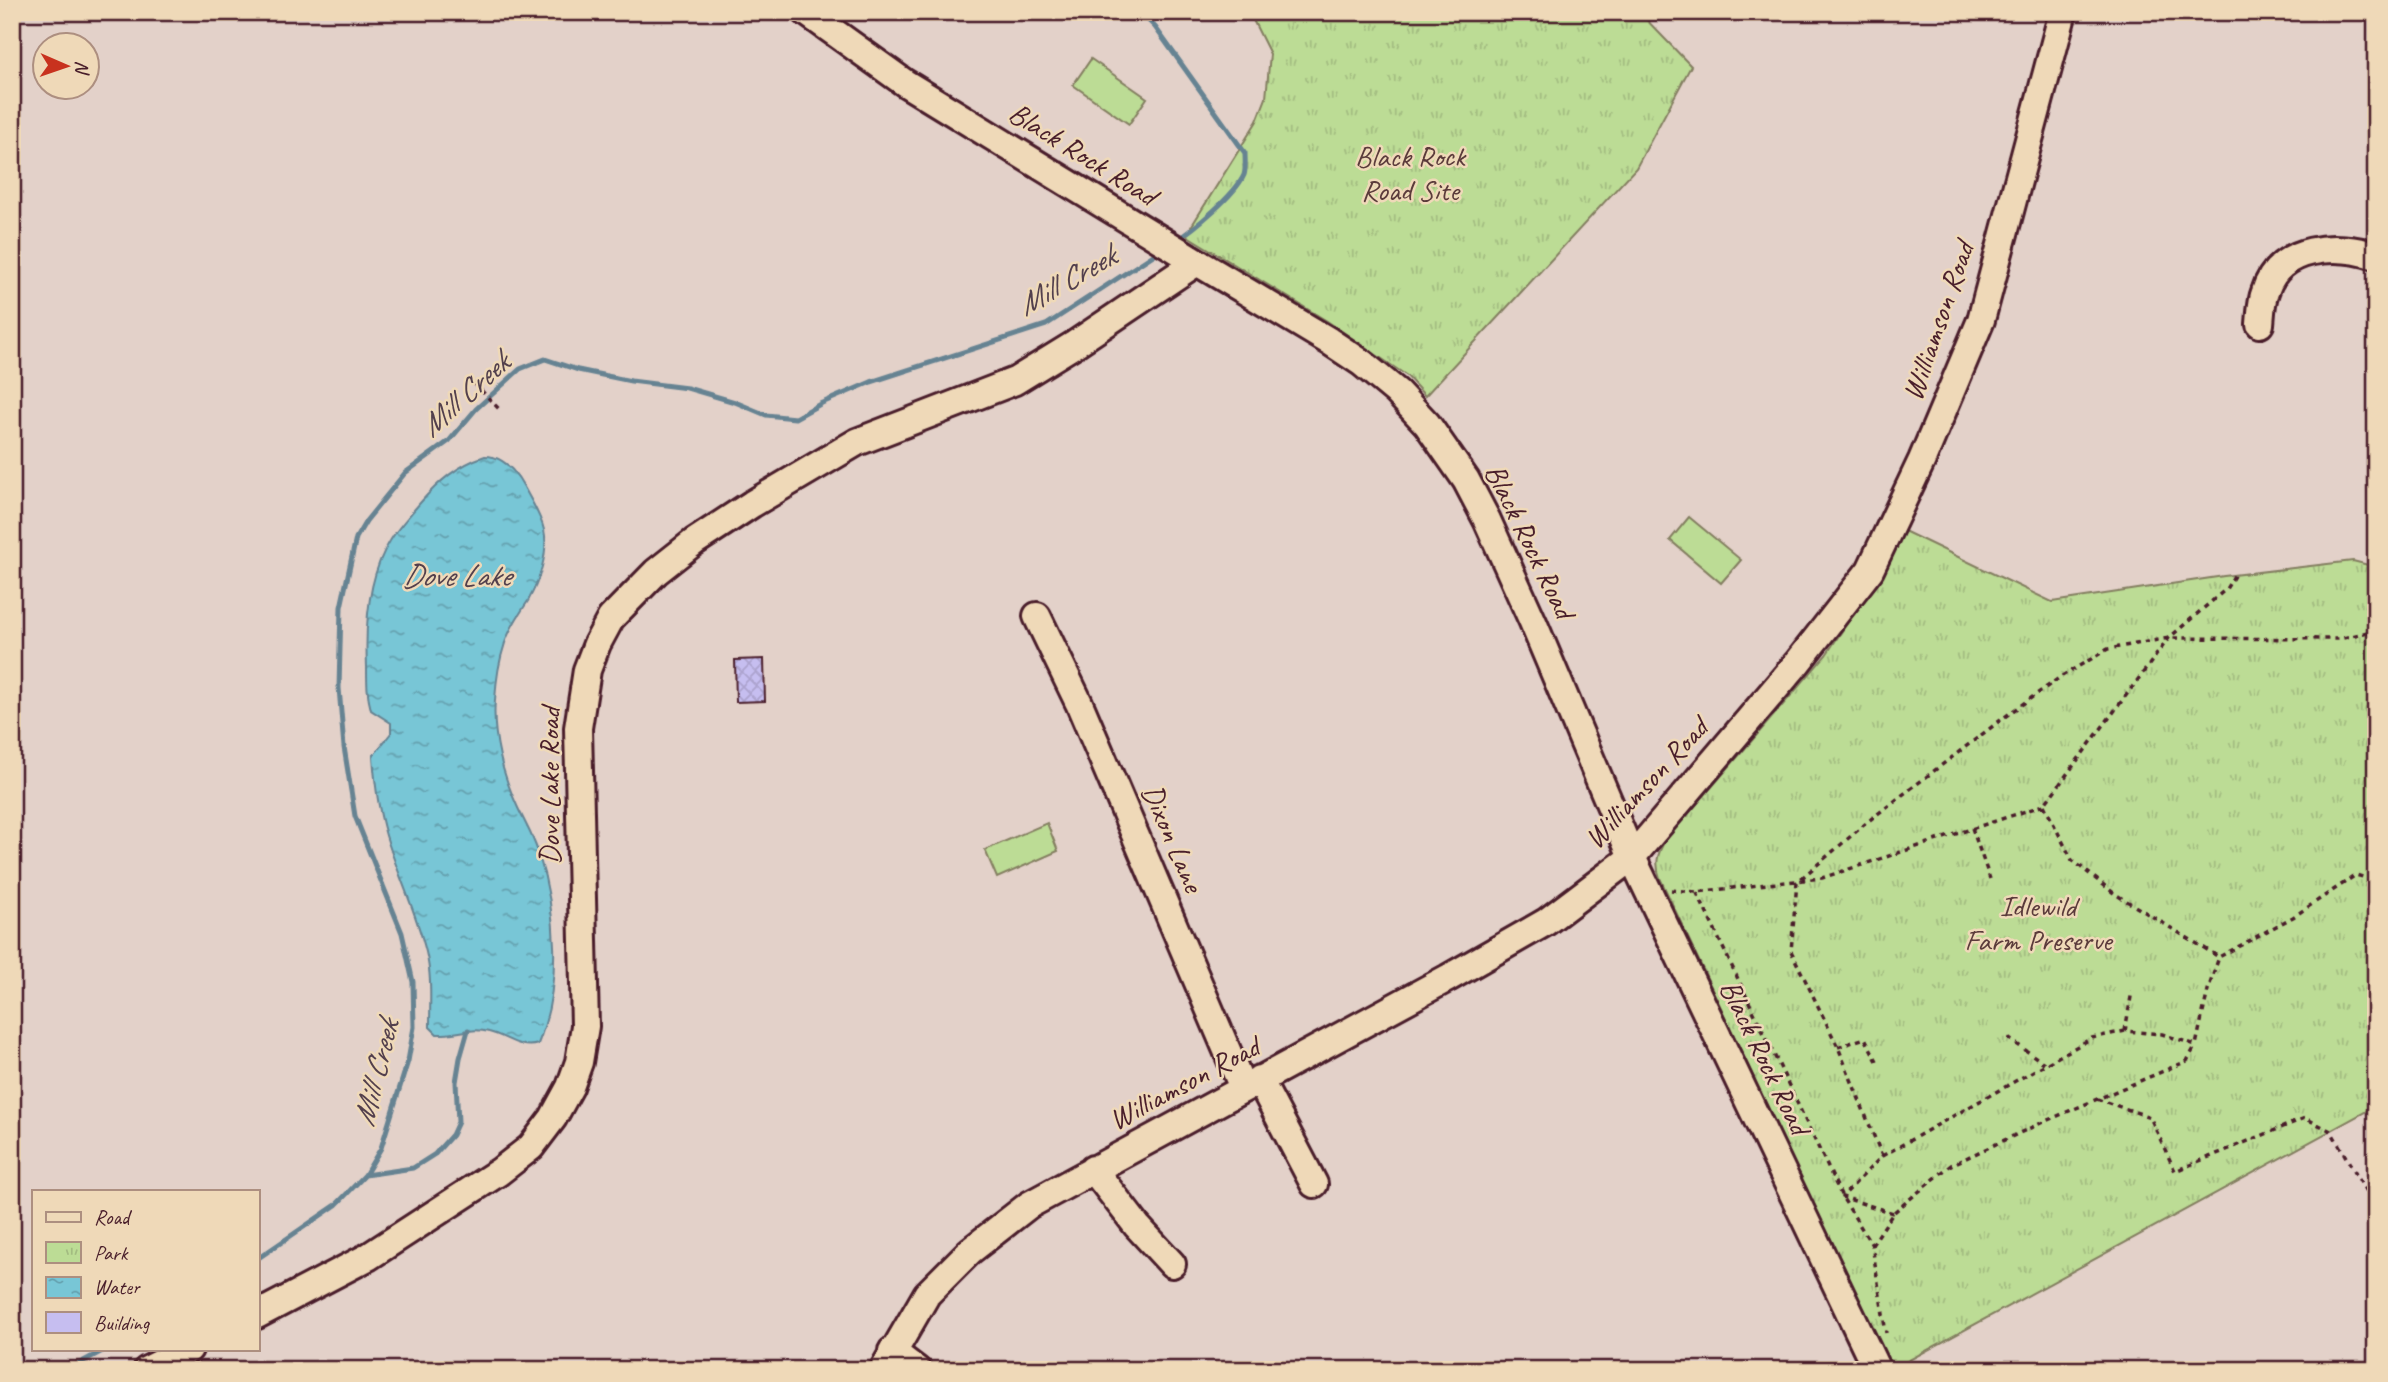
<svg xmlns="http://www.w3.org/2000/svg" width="2388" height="1382" font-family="Caveat,sans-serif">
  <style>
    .green { fill: #bcdc95; stroke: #837e60; stroke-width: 2 }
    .park { fill: url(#park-tufts); stroke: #837e60; stroke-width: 2 }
    .water { fill: url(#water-ripples); stroke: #668392; stroke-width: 2 }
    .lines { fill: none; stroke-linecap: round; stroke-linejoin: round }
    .stream { stroke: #668392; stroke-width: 5 }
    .building { fill: url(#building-cross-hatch); stroke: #4a1f2b; stroke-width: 2 }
    .minor-casing { stroke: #4a1f2b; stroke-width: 32 }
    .path { stroke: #4a1f2b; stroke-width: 3.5; stroke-dasharray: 5 5; stroke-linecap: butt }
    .minor { stroke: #efd9b8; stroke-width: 26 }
    .labels { text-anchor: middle; stroke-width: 5; stroke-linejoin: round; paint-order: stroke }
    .street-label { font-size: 30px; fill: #4a1f2b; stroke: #efd9b8 }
    .park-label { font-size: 30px; fill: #5b3b3b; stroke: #efd9b8 }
    .water-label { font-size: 32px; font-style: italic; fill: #53404d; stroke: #efd9b8 }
  </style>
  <defs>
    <pattern id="park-tufts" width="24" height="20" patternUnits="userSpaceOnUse" patternTransform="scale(1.75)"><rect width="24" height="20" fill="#bcdc95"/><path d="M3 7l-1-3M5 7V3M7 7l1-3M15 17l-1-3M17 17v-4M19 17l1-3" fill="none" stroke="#a3bc81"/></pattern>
    <pattern id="water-ripples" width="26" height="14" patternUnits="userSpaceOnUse" patternTransform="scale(1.75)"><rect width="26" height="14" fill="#78c6d6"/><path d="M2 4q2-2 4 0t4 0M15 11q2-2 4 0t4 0" fill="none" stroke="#64a0ae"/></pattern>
    <pattern id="building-cross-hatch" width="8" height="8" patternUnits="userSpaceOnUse" patternTransform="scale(1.75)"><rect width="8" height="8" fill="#c6bef0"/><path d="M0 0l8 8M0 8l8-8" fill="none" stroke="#aca3ce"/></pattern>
  </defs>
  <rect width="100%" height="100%" fill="#e3d1c9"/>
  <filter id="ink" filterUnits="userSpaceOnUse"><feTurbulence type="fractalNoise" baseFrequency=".0143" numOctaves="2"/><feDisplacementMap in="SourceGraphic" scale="14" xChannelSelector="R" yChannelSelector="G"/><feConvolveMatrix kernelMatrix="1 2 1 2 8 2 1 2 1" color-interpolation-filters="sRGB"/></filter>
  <g filter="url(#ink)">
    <path class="green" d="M 1091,59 L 1147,98 L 1129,124 L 1073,85 Z
      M 1689,517 L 1741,560 L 1721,583 L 1670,540 Z
      M 1047,823 L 1058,851 L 997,878 L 985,850 Z"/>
    <path class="park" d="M 1249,12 L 1639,12 L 1691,66 L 1636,168 L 1425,396 L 1407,376 L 1327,321 L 1186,235 L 1257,121 L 1266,98 L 1270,54 Z
      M 1904,531 L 2052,602 L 2224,576 L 2353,561 L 2376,567 L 2376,1106 L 1891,1370 L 1660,878 C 1655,864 1657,854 1665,841 L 1826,655 L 1872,586 Z"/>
    <path class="water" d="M 485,456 C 503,456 516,472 524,487 C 531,500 541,516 544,530 C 549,552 539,582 528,601 C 519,615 510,627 505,643 C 499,661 496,682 495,700 C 492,736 503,776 518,808 C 525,823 533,836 538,852 C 557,912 562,985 538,1044 C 520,1050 506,1036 489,1032 C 470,1027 455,1035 437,1034 L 430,1027 C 430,1002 432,976 426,952 C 417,915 401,881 389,845 C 379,816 375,786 373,756 L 391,733 L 391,723 L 371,710 C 367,696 367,682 367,667 C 365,626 368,576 390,541 C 398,527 410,515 420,503 C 439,481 458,465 485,456 Z"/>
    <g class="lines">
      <path class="stream" d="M 1140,12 L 1155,27 L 1245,153 C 1245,160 1246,169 1244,175 C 1235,195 1194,229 1175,241
        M 365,1175 L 413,1168 L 435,1154 L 452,1135 L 458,1122 L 456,1082 L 460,1058 L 468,1030
        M 257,1259 L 336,1205 L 365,1175 L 381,1148 L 408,1061 L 414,1027 L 413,982 L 402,933 L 355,816 L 344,747 L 339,688 L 341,607 L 356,538 L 366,521 L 405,473 L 449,441 L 476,409 L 520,369 L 545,359 L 578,370 L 631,381 L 687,388 L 735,402 L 766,415 L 795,418 L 822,403 L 871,382 L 1046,325 L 1161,250
        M 67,1370 L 106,1349"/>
    </g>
    <path class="building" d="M 764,659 L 765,701 L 736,702 L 735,660 Z"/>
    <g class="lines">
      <defs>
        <path id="minor" d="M 806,12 L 905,83 L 1197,262 L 1329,341 L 1362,363 L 1397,392 L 1427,424 L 1466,480 L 1487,520 L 1533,622 L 1632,857 L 1877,1370
          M 2260,324 C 2261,314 2261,302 2265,292 C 2279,245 2337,243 2376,256
          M 1037,616 L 1079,703 L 1243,1088
          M 1259,1079 L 1314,1184
          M 1093,1169 L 1137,1226 L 1172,1264
          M 257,1315 L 368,1257 L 499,1172 L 531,1147 L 553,1118 L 570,1087 L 579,1062 L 585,1026 L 578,728 L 587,670 L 597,644 L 611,618 L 656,572 L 694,542 L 752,504 L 857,442 L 1015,381 L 1075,344 L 1197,262
          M 892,1351 L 917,1370
          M 147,1370 L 189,1349
          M 883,1370 L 927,1294 L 970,1251 L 1029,1205 L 1448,978 L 1546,922 L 1632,857 L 1798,662 L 1870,570 L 1922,460 L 1981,320 L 2063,12"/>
      </defs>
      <use href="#minor" class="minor-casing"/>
      <path class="path" d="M 474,383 L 501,411
        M 2044,805 L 2072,860 L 2115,894 L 2219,957
        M 1972,828 L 1990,879
        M 1671,890 L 1696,892 L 1822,878 L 2044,805 L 2169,638 L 2226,589 L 2235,574
        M 1697,893 L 1842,1197 L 1872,1245 L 1886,1333
        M 2125,1031 L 2132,991
        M 2008,1038 L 2044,1063
        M 1838,1047 L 1865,1038 L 1877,1061
        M 2097,1099 L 2150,1117 L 2175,1171 L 2305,1118 L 2331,1131 L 2376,1209
        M 1882,1156 L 2092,1038 L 2125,1031 L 2162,1034 L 2196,1045 L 2208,990 L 2219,957 L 2293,917 L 2356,875 L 2376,881
        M 1893,1213 L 1842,1197 L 1882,1156 L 1838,1047 L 1791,951 L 1797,882 L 1871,819 L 2010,713 L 2062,676 L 2108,649 L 2169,638 L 2339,639 L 2376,630
        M 1872,1245 L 1893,1213 L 1951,1165 L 2041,1123 L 2187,1061 L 2196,1045"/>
      <use href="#minor" class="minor"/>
    </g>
  </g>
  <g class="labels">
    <g class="street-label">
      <text transform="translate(1083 154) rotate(32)" y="10">Black Rock Road</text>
      <text transform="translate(1938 321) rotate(-71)" y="10">Williamson Road</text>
      <text transform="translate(1530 541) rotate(64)" y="10">Black Rock Road</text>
      <text transform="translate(1646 783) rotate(-47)" y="10">Williamson Road</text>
      <text transform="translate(549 786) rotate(-90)" y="10">Dove Lake Road</text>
      <text transform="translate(1173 838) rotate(67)" y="10">Dixon Lane</text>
      <text transform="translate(1765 1057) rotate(64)" y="10">Black Rock Road</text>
      <text transform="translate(1184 1083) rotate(-28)" y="10">Williamson Road</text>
    </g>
    <g class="park-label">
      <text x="1410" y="166">Black Rock<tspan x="1410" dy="34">Road Site</tspan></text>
      <text x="2038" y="916">Idlewild<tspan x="2038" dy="34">Farm Preserve</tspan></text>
    </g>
    <g class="water-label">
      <text transform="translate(1066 280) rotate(-30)" y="11">Mill Creek</text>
      <text transform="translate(464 394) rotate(-42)" y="11">Mill Creek</text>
      <text x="456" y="586">Dove Lake</text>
      <text transform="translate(375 1073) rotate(-76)" y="11">Mill Creek</text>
    </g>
  </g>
  <rect width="2388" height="1382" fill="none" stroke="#efd9b8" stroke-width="42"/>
  <rect x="21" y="21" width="2346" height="1340" fill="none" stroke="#4a1f2b" stroke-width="2.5" filter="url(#ink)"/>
  <rect x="32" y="1190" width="228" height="161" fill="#efd9b8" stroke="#ad8f80" stroke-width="2"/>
  <rect x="46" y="1212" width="35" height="10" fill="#efd9b8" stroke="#ad8f80" stroke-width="2"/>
  <text x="94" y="1224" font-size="21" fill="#4a1f2b">Road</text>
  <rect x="46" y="1242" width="35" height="21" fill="url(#park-tufts)" stroke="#ad8f80" stroke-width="2"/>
  <text x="94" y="1260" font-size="21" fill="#4a1f2b">Park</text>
  <rect x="46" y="1277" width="35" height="21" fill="url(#water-ripples)" stroke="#ad8f80" stroke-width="2"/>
  <text x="94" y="1294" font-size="21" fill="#4a1f2b">Water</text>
  <rect x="46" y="1312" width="35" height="21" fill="#c6bef0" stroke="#ad8f80" stroke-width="2"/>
  <text x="94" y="1330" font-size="21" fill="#4a1f2b">Building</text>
  <g transform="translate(66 66) rotate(92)"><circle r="33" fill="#efd9b8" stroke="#ad8f80" stroke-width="2"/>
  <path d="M0-5L12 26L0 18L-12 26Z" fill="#c8321e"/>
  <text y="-10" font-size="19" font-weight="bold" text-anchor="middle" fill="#4a1f2b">N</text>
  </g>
</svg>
